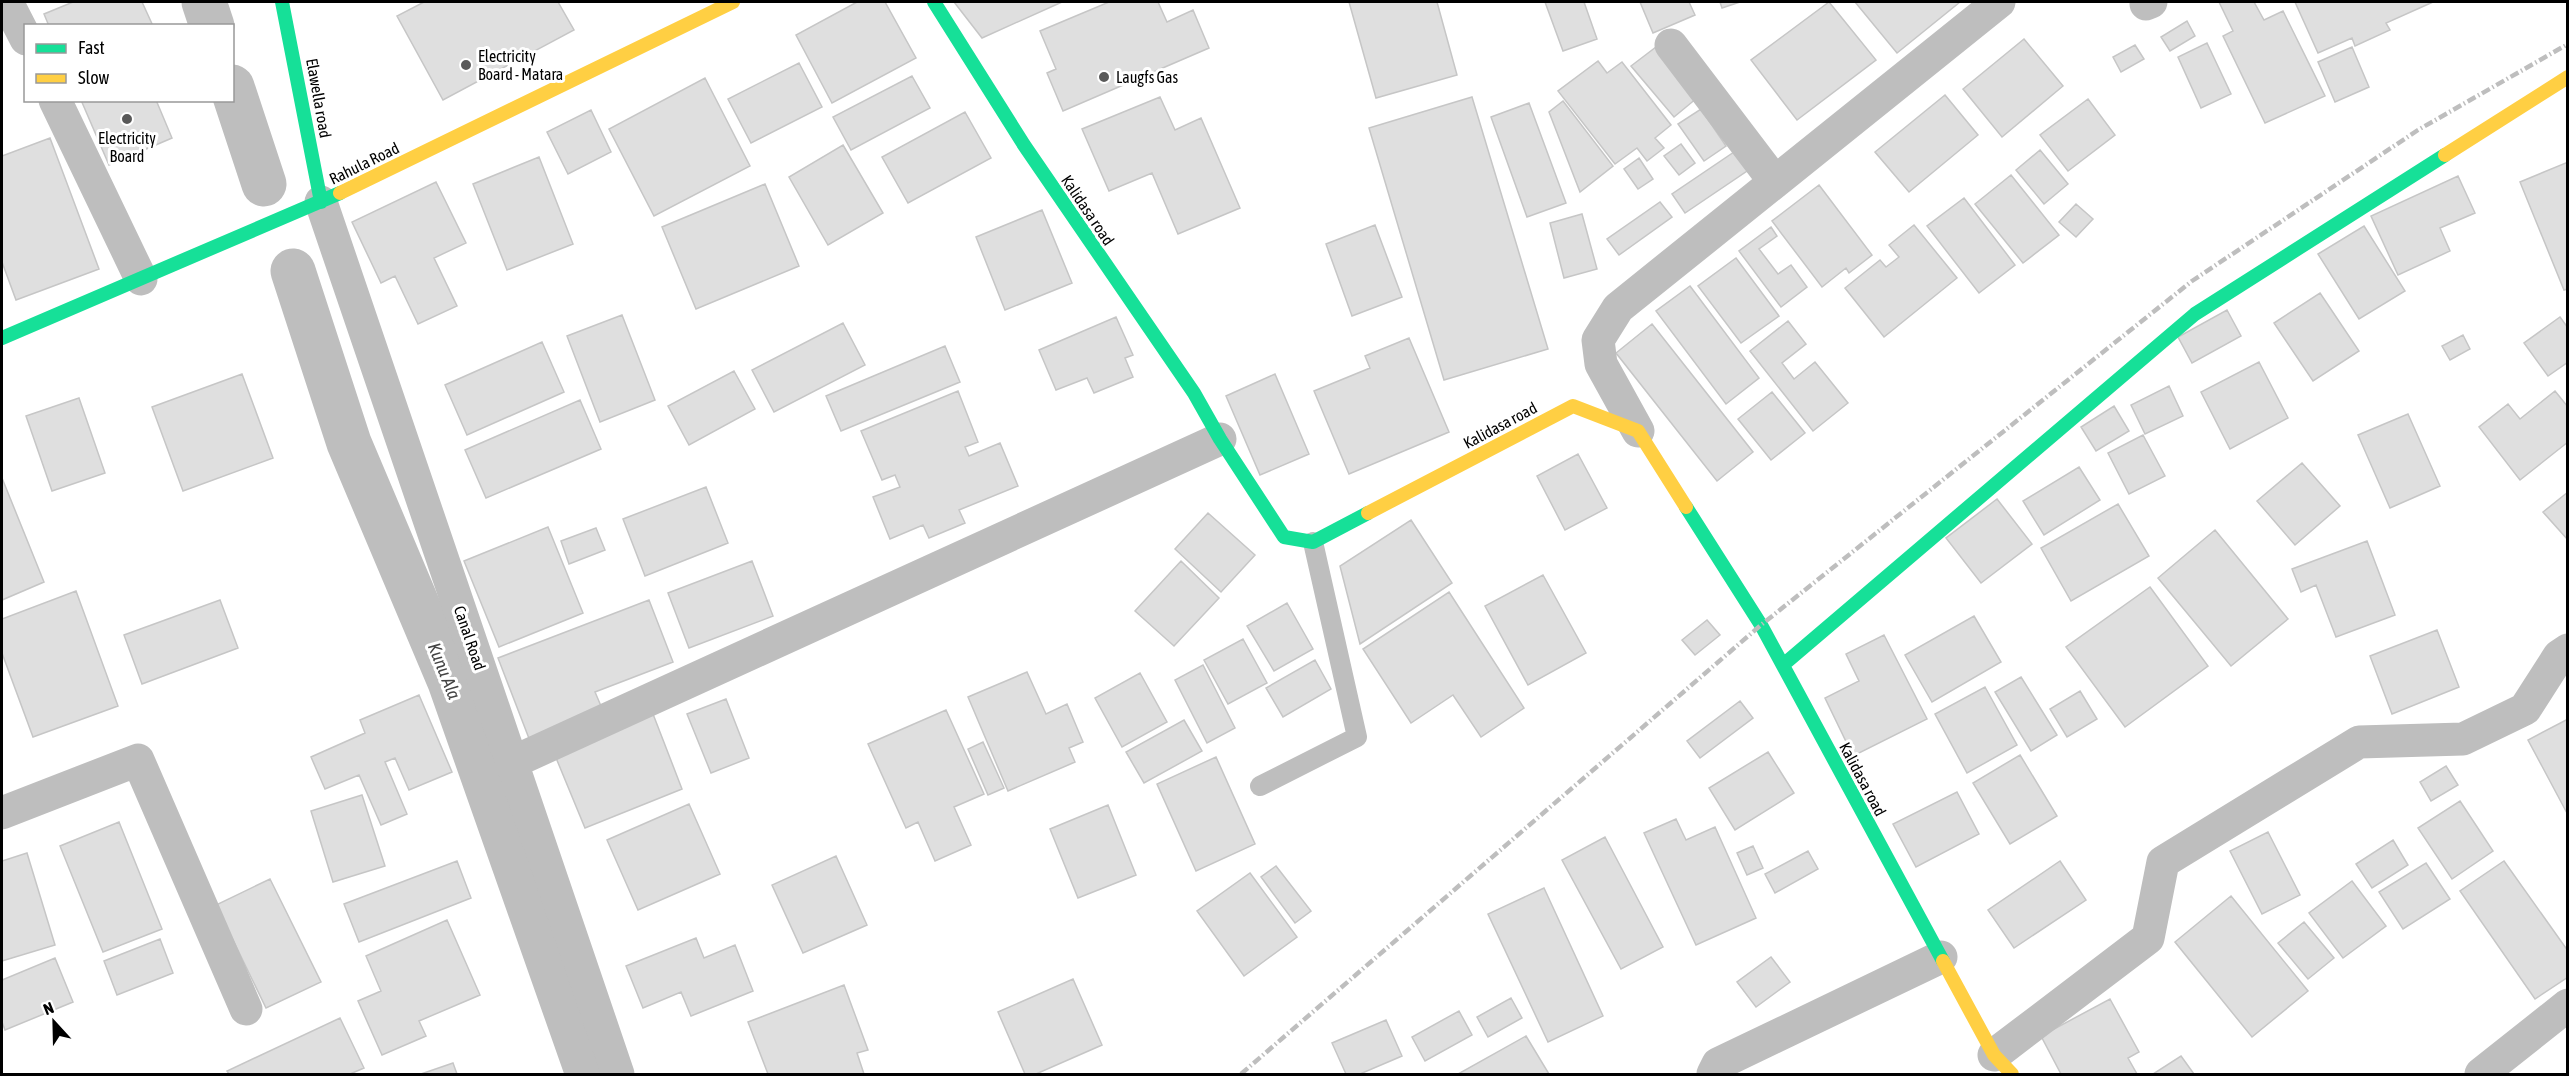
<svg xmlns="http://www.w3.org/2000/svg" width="2569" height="1076" font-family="'Asap Condensed',sans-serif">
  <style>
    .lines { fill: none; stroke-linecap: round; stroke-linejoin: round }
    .canal { stroke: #bebebe; stroke-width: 45 }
    .building { fill: #dfdfdf; stroke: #c6c6c6; stroke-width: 1.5 }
    .lane { stroke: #bebebe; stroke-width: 20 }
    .street { stroke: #bebebe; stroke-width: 33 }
    .fast { stroke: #16e098; stroke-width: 14 }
    .slow { stroke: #ffcf43; stroke-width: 14 }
    .rail { stroke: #bebebe; stroke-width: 4.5; stroke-dasharray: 9 3 1.5 3; stroke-linecap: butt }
    .poi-dot { fill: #595959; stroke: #fff; stroke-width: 2 }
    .labels { text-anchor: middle; stroke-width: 6; stroke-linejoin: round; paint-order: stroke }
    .poi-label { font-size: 16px; fill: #000; stroke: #fff; text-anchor: start }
    .street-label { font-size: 16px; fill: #000; stroke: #fff }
    .water-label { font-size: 18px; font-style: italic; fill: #434343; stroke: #fff }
  </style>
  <rect width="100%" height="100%" fill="#fff"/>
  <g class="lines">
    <path class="canal" d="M 204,2 L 212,26
      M 232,87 L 264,184
      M 293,271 L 349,443 L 450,682 L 588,1074"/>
  </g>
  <path class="building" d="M 73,2 L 142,2 L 153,26 L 49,26 L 44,14 Z
    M 424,2 L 558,2 L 574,30 L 443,100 L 397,16 Z
    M 857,2 L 885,2 L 916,58 L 832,103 L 796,35 Z
    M 954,2 L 1062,2 L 982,38 Z
    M 1109,2 L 1158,2 L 1167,22 L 1193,10 L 1209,48 L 1063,111 L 1047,73 L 1056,69 L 1040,31 Z
    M 1349,2 L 1437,2 L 1457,75 L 1376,98 Z
    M 1545,2 L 1584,2 L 1597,39 L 1563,51 Z
    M 1640,2 L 1689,2 L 1695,15 L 1653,33 Z
    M 1720,2 L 1740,2 L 1722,8 Z
    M 1829,2 L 1876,60 L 1797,120 L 1751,60 Z
    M 1855,2 L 1960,2 L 1897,53 Z
    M 2219,2 L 2254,2 L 2264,20 L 2283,11 L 2325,96 L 2265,123 L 2223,36 L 2233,31 Z
    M 2295,2 L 2433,2 L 2386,23 L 2390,30 L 2355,46 L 2352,38 L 2318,53 Z
    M 2187,21 L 2195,36 L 2170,51 L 2161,37 Z
    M 2024,39 L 2063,86 L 2002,137 L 1963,89 Z
    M 2207,43 L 2231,94 L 2201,108 L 2178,57 Z
    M 2135,45 L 2144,59 L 2121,72 L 2113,57 Z
    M 1656,47 L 1697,98 L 1674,117 L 1631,66 Z
    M 2352,47 L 2369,87 L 2335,102 L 2318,62 Z
    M 1598,61 L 1607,73 L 1622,62 L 1671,125 L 1655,138 L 1664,148 L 1647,161 L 1637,148 L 1615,164 L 1558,91 Z
    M 799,63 L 822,107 L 751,143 L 728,99 Z
    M 912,76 L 930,108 L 851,150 L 833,117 Z
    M 705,78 L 750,166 L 654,216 L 609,129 Z
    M 1945,95 L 1978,135 L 1909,192 L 1875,152 Z
    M 1160,97 L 1175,130 L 1201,118 L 1240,208 L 1178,234 L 1152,173 L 1109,191 L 1082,129 Z
    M 1472,97 L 1548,349 L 1444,380 L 1369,128 Z
    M 2088,99 L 2115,135 L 2068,171 L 2040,135 Z
    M 81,100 L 156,100 L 172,138 L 109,165 Z
    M 1563,101 L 1613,166 L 1580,192 L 1549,112 Z
    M 1529,103 L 1566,203 L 1527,217 L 1491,117 Z
    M 1701,109 L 1726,146 L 1704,161 L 1678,124 Z
    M 591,110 L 611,152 L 568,174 L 547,132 Z
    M 965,112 L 991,158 L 908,203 L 882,157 Z
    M 50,138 L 99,269 L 16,300 L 2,262 L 2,156 Z
    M 1681,144 L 1695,163 L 1679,175 L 1664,156 Z
    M 843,145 L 883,213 L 828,245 L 789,177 Z
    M 1737,150 L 1750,169 L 1685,213 L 1672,194 Z
    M 2040,150 L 2068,184 L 2044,204 L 2016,170 Z
    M 539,157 L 573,244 L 507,270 L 473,184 Z
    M 1639,158 L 1653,179 L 1638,189 L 1624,169 Z
    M 2568,162 L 2568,289 L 2564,290 L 2520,182 Z
    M 2011,175 L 2059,235 L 2023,263 L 1975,204 Z
    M 2458,176 L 2475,213 L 2440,228 L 2450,251 L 2398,275 L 2371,216 Z
    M 436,182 L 466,243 L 434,258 L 457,306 L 418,324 L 395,276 L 381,283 L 352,222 Z
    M 765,184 L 799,266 L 696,309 L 662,227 Z
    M 1819,185 L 1872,255 L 1849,273 L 1846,268 L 1822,287 L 1772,221 Z
    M 1964,198 L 2015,265 L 1979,293 L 1927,226 Z
    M 1660,202 L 1672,217 L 1619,255 L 1607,239 Z
    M 2076,204 L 2093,219 L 2076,237 L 2059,222 Z
    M 1042,210 L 1072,283 L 1005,310 L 976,237 Z
    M 1582,214 L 1597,269 L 1564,278 L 1550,223 Z
    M 1375,225 L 1402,297 L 1352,316 L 1326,244 Z
    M 1914,225 L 1957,278 L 1884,337 L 1845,288 L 1880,260 L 1886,267 L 1899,257 L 1889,245 Z
    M 2364,226 L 2405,291 L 2359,319 L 2318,254 Z
    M 1771,227 L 1777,236 L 1759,249 L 1778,274 L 1791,265 L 1807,287 L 1781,307 L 1739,251 Z
    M 1736,258 L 1779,316 L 1741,343 L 1698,286 Z
    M 1690,286 L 1759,378 L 1726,404 L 1656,311 Z
    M 2320,293 L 2359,351 L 2313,381 L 2274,323 Z
    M 2227,310 L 2241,336 L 2192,363 L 2178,337 Z
    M 622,315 L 655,400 L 600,422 L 567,336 Z
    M 1116,317 L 1133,355 L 1125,358 L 1133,377 L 1094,393 L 1087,378 L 1056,390 L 1039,350 Z
    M 2560,317 L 2568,328 L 2568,362 L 2548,376 L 2524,343 Z
    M 1788,321 L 1806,344 L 1782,363 L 1794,379 L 1815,362 L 1848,403 L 1813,431 L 1750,351 Z
    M 843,323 L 865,365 L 774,412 L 752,370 Z
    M 1652,324 L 1753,452 L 1717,481 L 1616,353 Z
    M 2463,335 L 2470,349 L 2450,360 L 2442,346 Z
    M 1409,338 L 1449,432 L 1349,474 L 1314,391 L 1370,368 L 1365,356 Z
    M 542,342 L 564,392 L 467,435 L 445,385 Z
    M 945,346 L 960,382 L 841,431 L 826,396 Z
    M 2259,362 L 2288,418 L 2230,449 L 2201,392 Z
    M 734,371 L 755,409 L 689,445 L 668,406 Z
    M 242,374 L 273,458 L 183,491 L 152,407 Z
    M 1275,374 L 1309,454 L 1260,475 L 1226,396 Z
    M 2169,386 L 2183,416 L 2145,434 L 2131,405 Z
    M 958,391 L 978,442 L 965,447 L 969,456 L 1000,443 L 1018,486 L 959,510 L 965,523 L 929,538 L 923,525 L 890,539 L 873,497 L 900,487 L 895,475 L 882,480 L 861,431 Z
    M 2555,391 L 2568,407 L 2568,442 L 2520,480 L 2479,427 L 2508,404 L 2520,419 Z
    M 1772,392 L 1805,433 L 1771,460 L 1738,419 Z
    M 79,398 L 105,473 L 52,491 L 26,416 Z
    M 580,400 L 601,449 L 486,498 L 465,450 Z
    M 2114,406 L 2129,431 L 2096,451 L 2081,427 Z
    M 2408,414 L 2440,486 L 2390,508 L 2358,435 Z
    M 2143,435 L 2165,476 L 2129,494 L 2108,453 Z
    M 1578,454 L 1607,508 L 1565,530 L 1537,476 Z
    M 2302,463 L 2340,506 L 2295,545 L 2257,501 Z
    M 2079,467 L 2100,500 L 2044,535 L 2023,501 Z
    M 2,478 L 44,582 L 2,600 Z
    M 706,487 L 728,543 L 645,576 L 623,519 Z
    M 2568,492 L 2568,540 L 2543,512 Z
    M 1997,499 L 2032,544 L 1981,583 L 1946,538 Z
    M 2118,504 L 2149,556 L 2071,601 L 2041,548 Z
    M 1208,513 L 1255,555 L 1221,592 L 1175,549 Z
    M 1411,520 L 1452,583 L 1360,644 L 1340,566 Z
    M 548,527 L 583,613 L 499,647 L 464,561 Z
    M 596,528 L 605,550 L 569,564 L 561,541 Z
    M 2215,530 L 2288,619 L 2231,666 L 2158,578 Z
    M 2367,541 L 2395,615 L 2336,637 L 2316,585 L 2301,592 L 2292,569 Z
    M 752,561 L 773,616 L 689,648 L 668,593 Z
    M 1181,561 L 1219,598 L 1174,646 L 1135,611 Z
    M 1543,575 L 1586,653 L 1528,685 L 1485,606 Z
    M 2150,587 L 2208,666 L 2125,727 L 2066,647 Z
    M 76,591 L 118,706 L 33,737 L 2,653 L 2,619 Z
    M 1449,592 L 1524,708 L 1481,737 L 1453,695 L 1411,723 L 1363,649 Z
    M 220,600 L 238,648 L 142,684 L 124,635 Z
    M 649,600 L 673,662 L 595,692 L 604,713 L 530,741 L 498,658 Z
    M 1287,603 L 1313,649 L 1274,671 L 1247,626 Z
    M 1974,616 L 2001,662 L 1932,702 L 1905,655 Z
    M 1707,620 L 1720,635 L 1695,655 L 1682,640 Z
    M 2437,630 L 2459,687 L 2392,714 L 2370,656 Z
    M 1884,635 L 1927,719 L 1853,756 L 1825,698 L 1859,681 L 1846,654 Z
    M 1243,639 L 1267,683 L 1228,704 L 1204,660 Z
    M 1315,660 L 1331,689 L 1283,717 L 1266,688 Z
    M 1203,665 L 1235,728 L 1207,743 L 1175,680 Z
    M 1027,672 L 1046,714 L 1067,704 L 1083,742 L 1069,748 L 1075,762 L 1008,791 L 968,697 Z
    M 1140,673 L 1167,722 L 1122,747 L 1095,698 Z
    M 2021,677 L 2057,735 L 2031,751 L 1995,692 Z
    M 1985,687 L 2017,745 L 1967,773 L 1935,714 Z
    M 2080,691 L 2097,719 L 2067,737 L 2050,709 Z
    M 419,695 L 452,772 L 409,790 L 395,758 L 385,762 L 407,814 L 381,825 L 359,775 L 325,789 L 311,757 L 365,733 L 360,720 Z
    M 726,699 L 749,758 L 711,773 L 687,714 Z
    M 1740,701 L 1753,718 L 1700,758 L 1687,741 Z
    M 946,710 L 984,794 L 954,807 L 971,845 L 935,861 L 918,822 L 906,828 L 868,744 Z
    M 653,714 L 682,789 L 585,828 L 554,753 Z
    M 2568,719 L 2568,815 L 2528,740 Z
    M 1184,720 L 1202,751 L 1144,783 L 1126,752 Z
    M 983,742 L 1004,788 L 988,795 L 968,749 Z
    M 1768,752 L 1794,793 L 1735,830 L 1709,788 Z
    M 2020,755 L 2057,816 L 2010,844 L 1973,783 Z
    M 1216,757 L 1255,844 L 1196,871 L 1157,784 Z
    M 2446,766 L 2458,785 L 2431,801 L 2420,782 Z
    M 1957,792 L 1979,834 L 1916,867 L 1893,824 Z
    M 362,795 L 385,866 L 333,882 L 311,811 Z
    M 2460,801 L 2493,851 L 2452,879 L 2418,828 Z
    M 689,804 L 720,874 L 638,910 L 607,840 Z
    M 1108,805 L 1136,875 L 1078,898 L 1050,829 Z
    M 1676,819 L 1686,840 L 1715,827 L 1756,918 L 1696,945 L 1644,833 Z
    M 119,822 L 162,929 L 103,952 L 60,846 Z
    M 2268,832 L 2300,895 L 2262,914 L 2230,851 Z
    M 1605,837 L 1663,947 L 1621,969 L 1562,860 Z
    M 2393,840 L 2408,865 L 2372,888 L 2356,864 Z
    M 1753,846 L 1763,868 L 1747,875 L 1737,853 Z
    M 1808,851 L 1818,869 L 1775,893 L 1765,874 Z
    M 27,853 L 55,945 L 2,961 L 2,861 Z
    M 836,856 L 867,925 L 803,953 L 772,885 Z
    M 457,861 L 471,898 L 359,942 L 344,904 Z
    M 2060,861 L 2086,900 L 2014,948 L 1988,910 Z
    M 2504,861 L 2568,951 L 2568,977 L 2535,999 L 2460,891 Z
    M 2426,863 L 2450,899 L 2403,929 L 2379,892 Z
    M 1276,866 L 1311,911 L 1295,923 L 1261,877 Z
    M 1250,873 L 1297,937 L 1244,976 L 1197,911 Z
    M 270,879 L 321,982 L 266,1008 L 216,905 Z
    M 2352,881 L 2386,926 L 2343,958 L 2309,913 Z
    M 1544,888 L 1603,1016 L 1548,1042 L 1488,914 Z
    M 2231,896 L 2308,991 L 2252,1037 L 2175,942 Z
    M 447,920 L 480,995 L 419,1021 L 426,1036 L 382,1055 L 358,1001 L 381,991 L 366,956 Z
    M 2304,922 L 2334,958 L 2308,979 L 2278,943 Z
    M 696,938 L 704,958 L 735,945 L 753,991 L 691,1016 L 681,992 L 643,1008 L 626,966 Z
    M 160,939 L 173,973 L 117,995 L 104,961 Z
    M 1771,957 L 1790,982 L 1756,1007 L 1737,982 Z
    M 55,958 L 73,1002 L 5,1030 L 2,1022 L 2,980 Z
    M 1073,979 L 1102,1045 L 1036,1074 L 1025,1074 L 998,1012 Z
    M 844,985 L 868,1050 L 857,1053 L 864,1074 L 768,1074 L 748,1022 Z
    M 1511,998 L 1522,1018 L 1488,1037 L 1477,1017 Z
    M 2110,999 L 2139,1052 L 2128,1058 L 2137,1074 L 2061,1074 L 2041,1036 Z
    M 1459,1011 L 1472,1035 L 1425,1061 L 1412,1037 Z
    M 340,1018 L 364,1068 L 350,1074 L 229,1074 L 227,1071 Z
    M 1386,1020 L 1402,1056 L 1360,1074 L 1346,1074 L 1332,1043 Z
    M 1526,1036 L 1549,1074 L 1458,1074 Z
    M 2181,1056 L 2194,1074 L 2153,1074 Z
    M 453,1063 L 457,1074 L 421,1074 Z"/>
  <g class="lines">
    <path class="lane" d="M 1260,786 L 1357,737 L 1313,542"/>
    <path class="street" d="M 7,2 L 26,39
      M 2146,4 L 2151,2
      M 1671,45 L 1775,182
      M 55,100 L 141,279
      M 321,202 L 618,1074
      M 1638,431 L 1601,364 L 1598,340 L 1618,308 L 1999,2
      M 513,762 L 1220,439
      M 2,813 L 138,760 L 246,1009
      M 1994,1055 L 2148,938 L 2163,862 L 2359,742 L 2463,739 L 2525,709 L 2559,656 L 2568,650
      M 1713,1074 L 1718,1064 L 1941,957
      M 2481,1074 L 2568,1005"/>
    <path class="fast" d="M 282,2 L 321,202
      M 934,2 L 1024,145 L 1194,393 L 1220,439 L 1284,537 L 1313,542 L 1368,513
      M 2,338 L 340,193
      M 1686,507 L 1761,625 L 1943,961
      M 1783,665 L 2195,314 L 2445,155"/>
    <path class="slow" d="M 2445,155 L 2568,77
      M 340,193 L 733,2
      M 1368,513 L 1573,406 L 1638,431 L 1686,507
      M 1943,961 L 1994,1055 L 2012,1074"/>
    <path class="rail" d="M 1241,1074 L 1761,625 L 2192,281 L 2418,130 L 2568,44"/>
  </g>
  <g class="poi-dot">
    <circle cx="466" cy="65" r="6"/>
    <circle cx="1104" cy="77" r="6"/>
    <circle cx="127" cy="119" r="6"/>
  </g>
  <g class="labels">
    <g class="poi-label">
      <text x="478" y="62">Electricity<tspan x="478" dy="18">Board - Matara</tspan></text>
      <text x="1116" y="83">Laugfs Gas</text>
      <text x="127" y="144" text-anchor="middle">Electricity<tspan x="127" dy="18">Board</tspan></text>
    </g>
    <g class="street-label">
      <text transform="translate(319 98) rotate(80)" y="6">Elawella road</text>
      <text transform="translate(364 163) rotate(-26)" y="6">Rahula Road</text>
      <text transform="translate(1088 210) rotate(56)" y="6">Kalidasa road</text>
      <text transform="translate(1500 425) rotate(-28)" y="6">Kalidasa road</text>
      <text transform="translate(470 638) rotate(71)" y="6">Canal Road</text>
      <text transform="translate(1863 779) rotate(62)" y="6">Kalidasa road</text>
    </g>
    <g class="water-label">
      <text transform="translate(444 671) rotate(68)" y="6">Kunu Ala</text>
    </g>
  </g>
  <rect width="2569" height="1076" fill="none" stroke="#000000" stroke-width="6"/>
  <rect x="24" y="24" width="210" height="78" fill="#ffffff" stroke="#999999" stroke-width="1.5"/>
  <rect x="36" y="44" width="30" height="9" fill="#16e098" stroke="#999999" stroke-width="1.5"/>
  <text x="78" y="54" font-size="18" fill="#000000">Fast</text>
  <rect x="36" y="74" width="30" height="9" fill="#ffcf43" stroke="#999999" stroke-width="1.5"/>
  <text x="78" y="84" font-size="18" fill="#000000">Slow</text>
  <g transform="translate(54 1022) rotate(338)" stroke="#ffffff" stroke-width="4.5" paint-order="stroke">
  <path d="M0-4.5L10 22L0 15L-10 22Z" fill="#000000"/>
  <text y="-9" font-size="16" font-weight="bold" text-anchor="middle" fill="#000000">N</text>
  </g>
</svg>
